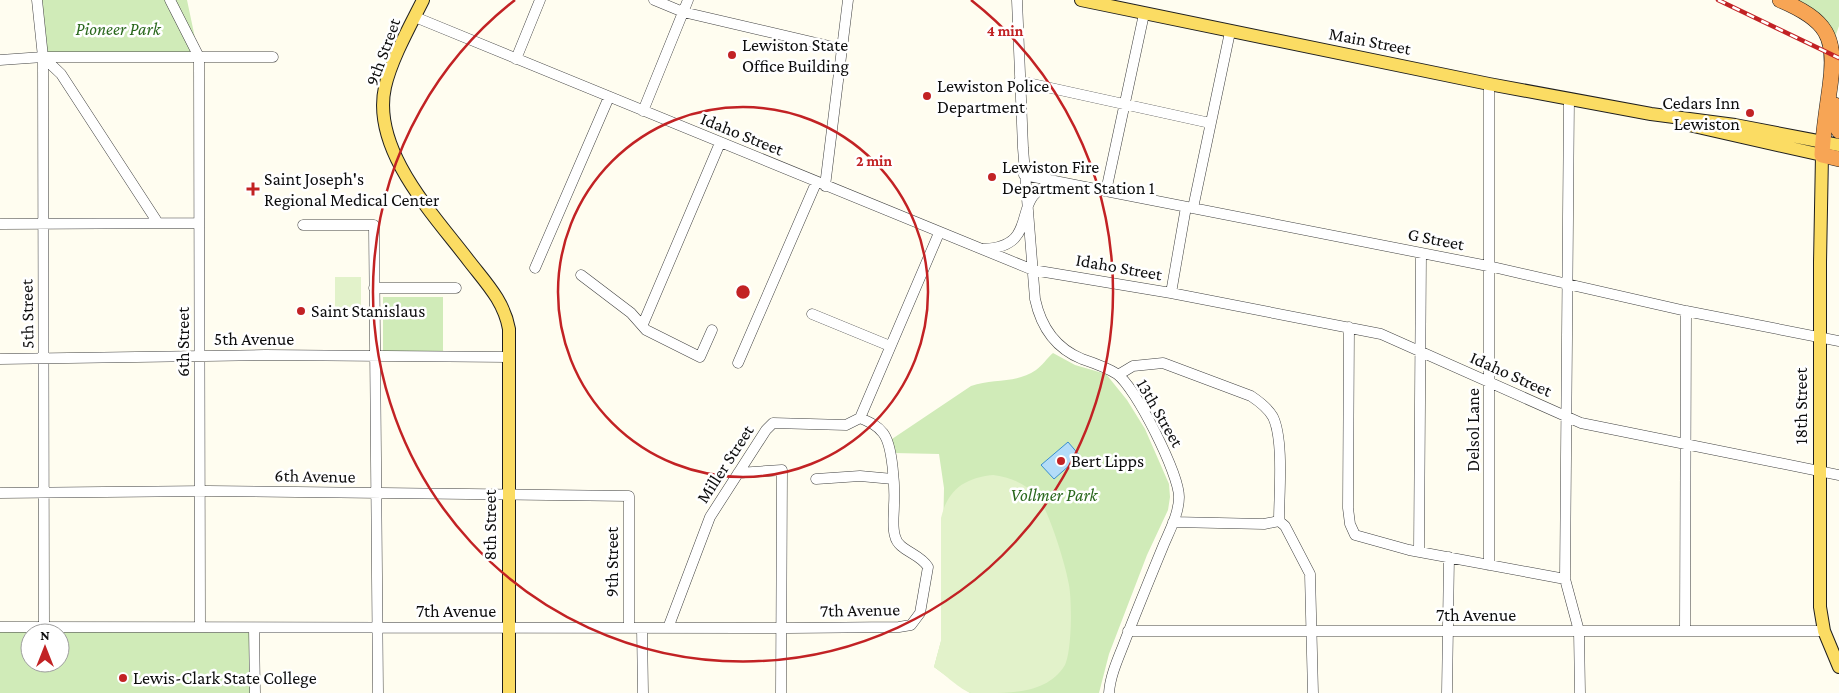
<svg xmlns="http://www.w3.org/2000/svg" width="1839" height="693" font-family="'Crimson Pro',serif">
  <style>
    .green { fill: #d0ebb8; fill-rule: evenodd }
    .pitch { fill: #e2f2ca }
    .water { fill: #b3dcf8; stroke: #388ed0 }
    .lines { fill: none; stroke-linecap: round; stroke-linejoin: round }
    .minor-casing { stroke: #414141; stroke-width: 11 }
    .major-casing { stroke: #1f1f1f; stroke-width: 14 }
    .highway-casing { stroke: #1f1f1f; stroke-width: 16 }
    .minor { stroke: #fff; stroke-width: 10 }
    .major { stroke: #fbdc63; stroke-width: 12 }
    .highway { stroke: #f7a555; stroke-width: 15 }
    .rail-casing { stroke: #c22224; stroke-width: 4.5 }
    .rail { stroke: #fff; stroke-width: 2.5; stroke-dasharray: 8; stroke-linecap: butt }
    .ring { fill: none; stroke: #c22224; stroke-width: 2.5 }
    .poi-dot { fill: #c22224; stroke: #fff; stroke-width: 2 }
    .labels { text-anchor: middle; stroke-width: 5; stroke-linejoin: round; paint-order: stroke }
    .park-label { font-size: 18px; font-style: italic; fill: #2a681d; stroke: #fff }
    .street-label { font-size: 18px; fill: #0e0e0e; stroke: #fff }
    .poi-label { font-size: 18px; fill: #0e0e0e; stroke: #fff; text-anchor: start }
    .centre { fill: #c22224; stroke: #fff; stroke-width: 2.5 }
    .ring-label { font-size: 15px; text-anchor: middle; font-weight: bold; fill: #c22224; stroke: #fff; stroke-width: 5; stroke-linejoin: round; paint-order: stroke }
  </style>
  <rect width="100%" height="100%" fill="#fffdf0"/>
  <path class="green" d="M 37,0 L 187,0 L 199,57 L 43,57 Z
    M 1780,0 L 1839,0 L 1839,26 L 1834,40 Z
    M 383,297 L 443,297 L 443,351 L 383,351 Z
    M 1053,353 L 1075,365 L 1106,374 L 1127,400 L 1145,429 L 1169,484 L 1170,497 L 1168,510 L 1147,555 L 1109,654 L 1099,693 L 970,693 L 934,667 L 941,641 L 944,488 L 939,454 L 894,453 L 892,439 L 971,386 C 993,378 1016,384 1036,370 C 1042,366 1047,358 1053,353 Z
    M 0,627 L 254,628 L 254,693 L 0,693 ZM 30,633 L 60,633 L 60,663 L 30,663 Z"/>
  <path class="pitch" d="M 335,277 L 361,277 L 361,311 L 335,311 Z
    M 993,475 C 1009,477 1025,483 1037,496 C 1049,510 1066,566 1069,585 C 1072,601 1072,651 1065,665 C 1049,691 1018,693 990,693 C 984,693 977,693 971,693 C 962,691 943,673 934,667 L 941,641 L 941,518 C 948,489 965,478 993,475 Z"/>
  <path class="water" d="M 1068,442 L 1080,456 L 1054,479 L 1041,465 Z"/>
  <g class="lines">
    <defs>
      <path id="minor" d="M 37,0 L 43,57 L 44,627
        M 170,0 L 199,57 L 200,627
        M 654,0 L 683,12 L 842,49
        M 1017,0 L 1023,148 L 1035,299 C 1041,327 1055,348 1082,359 C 1094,363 1106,367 1117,374 C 1136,388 1179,474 1179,497 C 1179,513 1170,530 1164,544 C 1150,578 1136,612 1123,646 C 1117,661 1110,677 1109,693
        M 415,17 L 1033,270 L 1171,293 L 1381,334 L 1581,423 L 1839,475
        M 43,57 L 61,74 L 158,223
        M 516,59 L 540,0
        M 0,60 L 43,57 L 273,57
        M 1019,81 L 1210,123
        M 1569,98 L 1565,579 L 1579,631 L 1580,693
        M 643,111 L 688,0
        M 1024,175 L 1493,267 L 1686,311 L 1839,341
        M 825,186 L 848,0
        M 1106,191 L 1144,14
        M 1193,208 L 1230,32
        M 0,224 L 199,223
        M 303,225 L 374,225 L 378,693
        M 983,249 C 1046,247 1005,191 1057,184
        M 535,268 L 609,97
        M 581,275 L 631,313 L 646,330 L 700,357 L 712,330
        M 374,288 L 456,288
        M 1171,293 L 1186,207
        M 812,314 L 890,346
        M 643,324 L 720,143
        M 1349,327 L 1348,508 L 1350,524 L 1355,535 L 1409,550 L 1565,579
        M 0,359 L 265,355 L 509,357
        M 738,363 L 816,183
        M 1118,375 L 1133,366 L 1163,363 L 1251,396 C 1260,402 1268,408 1273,417 C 1284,440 1279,494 1279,521 L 1285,526 L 1310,574 L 1313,693
        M 738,473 L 782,470 L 781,693
        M 816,479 L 860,476 L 893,479
        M 0,493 L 208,491 L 629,496 L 629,628
        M 1173,522 L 1264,524 L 1279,521
        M 1419,552 L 1421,253
        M 1489,565 L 1489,84
        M 0,627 L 789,628 L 899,627 L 911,625 L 920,613 L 928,567 C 920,553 898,551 895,536 C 892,527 894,515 894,505 C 895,489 893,445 883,433 C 877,425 869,422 860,418
        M 254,628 L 255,693
        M 642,628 L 643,693
        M 668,628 L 710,517 L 766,430 L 773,423 L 846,425 L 860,418 L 939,233
        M 1128,631 L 1824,631
        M 1685,631 L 1686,311
        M 1447,693 L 1449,557"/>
      <path id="major" d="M 423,0 C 410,26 391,60 385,87 C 371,150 434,215 469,261 C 486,283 504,301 509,329 L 509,693
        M 1081,0 L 1489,84 L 1651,114 L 1735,125 L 1839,145
        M 1689,125 L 1822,155 L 1820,262 L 1820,607 L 1824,631 L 1839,667"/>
      <path id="highway" d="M 1780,0 C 1827,20 1837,36 1830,86 C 1827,109 1823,132 1822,155 L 1839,159
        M 1835,105 L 1835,121 L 1839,131"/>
    </defs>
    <use href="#minor" class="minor-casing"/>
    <use href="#major" class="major-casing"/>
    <use href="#highway" class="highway-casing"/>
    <use href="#minor" class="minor"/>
    <use href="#major" class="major"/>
    <use href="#highway" class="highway"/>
    <defs>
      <path id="rail" d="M 1718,0 L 1839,58"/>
    </defs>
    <use href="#rail" class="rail-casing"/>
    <use href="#rail" class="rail"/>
  </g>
  <g class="ring">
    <circle cx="743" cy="292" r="185"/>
    <path d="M971 0A370 370 0 1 1 515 0"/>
  </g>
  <g class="poi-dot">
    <circle cx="732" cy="55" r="5"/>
    <circle cx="927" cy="96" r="5"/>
    <circle cx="1750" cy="113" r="5"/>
    <circle cx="992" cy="177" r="5"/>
    <path d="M250.5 181.5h5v5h5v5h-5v5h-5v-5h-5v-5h5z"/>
    <circle cx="301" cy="311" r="5"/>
    <circle cx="1061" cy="461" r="5"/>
    <circle cx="123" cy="678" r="5"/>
  </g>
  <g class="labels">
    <g class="park-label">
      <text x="118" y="35">Pioneer Park</text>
      <text x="1054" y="501">Vollmer Park</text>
    </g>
    <g class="street-label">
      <text transform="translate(1370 41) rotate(11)" y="6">Main Street</text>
      <text transform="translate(383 52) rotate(-70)" y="6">9th Street</text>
      <text transform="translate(742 134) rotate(22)" y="6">Idaho Street</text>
      <text transform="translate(1436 239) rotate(11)" y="6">G Street</text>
      <text transform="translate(1119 267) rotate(10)" y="6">Idaho Street</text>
      <text transform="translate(27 314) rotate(-91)" y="6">5th Street</text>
      <text x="254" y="345">5th Avenue</text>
      <text transform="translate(183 342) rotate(-90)" y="6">6th Street</text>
      <text transform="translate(1511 374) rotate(24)" y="6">Idaho Street</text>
      <text transform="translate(1801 406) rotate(-90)" y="6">18th Street</text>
      <text transform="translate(1160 413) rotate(60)" y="6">13th Street</text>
      <text transform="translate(1473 430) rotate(-90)" y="6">Delsol Lane</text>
      <text transform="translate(725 464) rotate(-57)" y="6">Miller Street</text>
      <text transform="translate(315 476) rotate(1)" y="6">6th Avenue</text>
      <text transform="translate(490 525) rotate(-90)" y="6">8th Street</text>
      <text transform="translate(612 562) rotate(-90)" y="6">9th Street</text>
      <text transform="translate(860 610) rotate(-1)" y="6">7th Avenue</text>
      <text x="456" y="617">7th Avenue</text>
      <text x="1476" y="621">7th Avenue</text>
    </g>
    <g class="poi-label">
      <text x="742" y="51">Lewiston State<tspan x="742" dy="21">Office Building</tspan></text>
      <text x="937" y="92">Lewiston Police<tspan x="937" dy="21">Department</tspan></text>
      <text x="1740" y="109" text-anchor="end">Cedars Inn<tspan x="1740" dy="21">Lewiston</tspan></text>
      <text x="1002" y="173">Lewiston Fire<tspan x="1002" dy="21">Department Station 1</tspan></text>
      <text x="264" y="185">Saint Joseph's<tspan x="264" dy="21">Regional Medical Center</tspan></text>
      <text x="311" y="317">Saint Stanislaus</text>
      <text x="1071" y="467">Bert Lipps</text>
      <text x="133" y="684">Lewis-Clark State College</text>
    </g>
  </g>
  <circle cx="743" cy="292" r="8" class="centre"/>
  <g class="ring-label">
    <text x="1005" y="36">4 min</text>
    <text x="874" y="166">2 min</text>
  </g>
  <g transform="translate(45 648)"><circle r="24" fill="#ffffff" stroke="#9f9f9f"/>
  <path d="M0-4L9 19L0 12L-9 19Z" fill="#c22224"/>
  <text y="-8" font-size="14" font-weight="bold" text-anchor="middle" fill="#0e0e0e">N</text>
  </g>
</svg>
